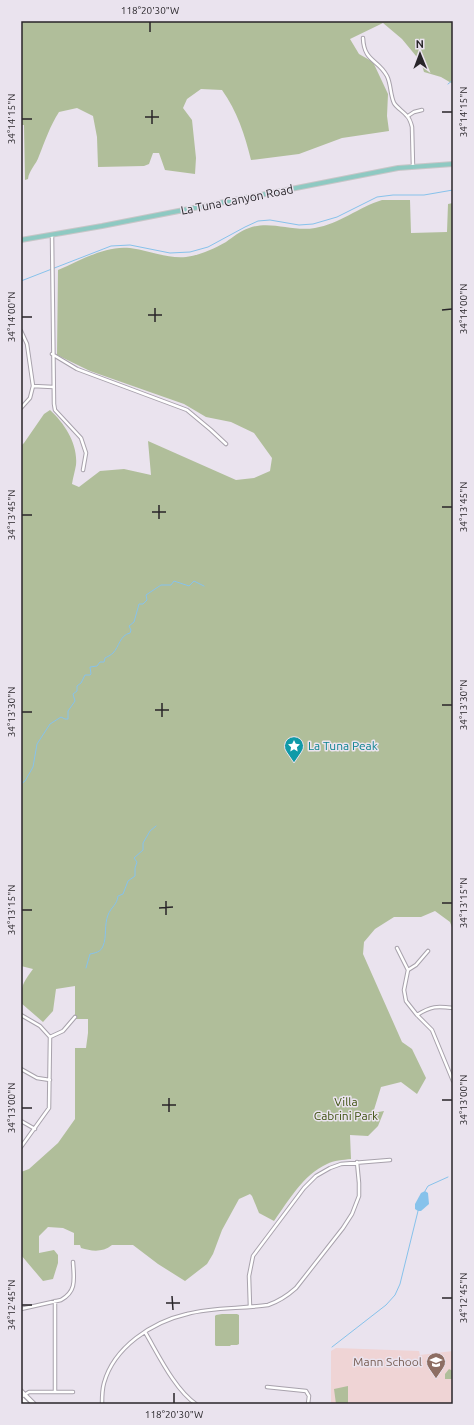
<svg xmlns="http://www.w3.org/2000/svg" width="474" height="1425" font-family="Ubuntu,sans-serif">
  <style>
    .education { fill: #efd4d5 }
    .green { fill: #b0be9a }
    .water { fill: #87c2eb }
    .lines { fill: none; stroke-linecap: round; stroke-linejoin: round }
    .stream { stroke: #87c2eb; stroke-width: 1 }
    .street-casing { stroke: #a8a2ac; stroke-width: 4.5 }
    .secondary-casing { stroke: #a8a2ac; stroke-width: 5.5 }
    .primary-casing { stroke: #c7c6c7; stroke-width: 6 }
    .street { stroke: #fff; stroke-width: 2.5 }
    .secondary { stroke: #fff; stroke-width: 3.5 }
    .primary { stroke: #8ec9c2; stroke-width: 4 }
    .ticks { fill: none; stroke: #282529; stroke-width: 1.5 }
    .labels { text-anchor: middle; stroke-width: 3; stroke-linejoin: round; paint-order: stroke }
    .street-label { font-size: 12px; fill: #282529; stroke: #eae3ee }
    .culture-label { font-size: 12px; fill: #0d838f; stroke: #eae3ee; text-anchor: start }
    .park-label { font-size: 12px; fill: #3b4f0d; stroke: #eae3ee }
    .education-label { font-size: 12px; fill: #785e54; stroke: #eae3ee; text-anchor: end }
    .neatline { fill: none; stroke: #282529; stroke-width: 1.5 }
    .ticks-label { font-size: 10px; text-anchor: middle; fill: #282529 }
  </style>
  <rect width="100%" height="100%" fill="#eae3ee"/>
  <path class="education" d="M 336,1348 L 419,1351 L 420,1355 L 453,1351 L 453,1404 L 331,1404 L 331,1351 Z"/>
  <path class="green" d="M 21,21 L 453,21 L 453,84 L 441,77 L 424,72 L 421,62 L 402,39 L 383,23 L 350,39 L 359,54 L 373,62 L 388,94 L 387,116 L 389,131 L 342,138 L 299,154 L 251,160 C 245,135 237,111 222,90 L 201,89 L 187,99 L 183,108 L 192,120 L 196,158 L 195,174 L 165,170 L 159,153 L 153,153 L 149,164 L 144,166 L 98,167 L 97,137 L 93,116 L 77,108 L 59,112 C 50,126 45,141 39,156 C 36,165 29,170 28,179 L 25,180 L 24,125 L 21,125 Z
    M 382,200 L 410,200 L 411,233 L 447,232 L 448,204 L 453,203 L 453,930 L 450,922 L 435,911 L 421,917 L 394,917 L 375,929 L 364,942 L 363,954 L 402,1042 L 412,1049 L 426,1078 L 417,1094 L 401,1082 L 381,1087 L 373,1113 L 384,1111 L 378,1126 L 368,1136 L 350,1135 L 351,1159 C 343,1160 334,1160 327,1164 C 303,1175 289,1200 274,1221 L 259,1213 L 252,1196 L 250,1194 L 239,1199 L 222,1230 L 213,1254 L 207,1264 L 185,1281 L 158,1264 L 133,1245 L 112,1245 C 102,1253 91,1251 81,1248 L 80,1245 L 74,1245 L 74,1233 L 63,1228 L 48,1227 L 39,1236 L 39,1253 L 54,1250 L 58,1255 L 58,1263 L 53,1279 L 43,1281 L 21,1255 L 21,1172 L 29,1169 L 58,1143 L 75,1119 L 75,1048 L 86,1048 L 88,1033 L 88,1019 L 75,1019 L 75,986 L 56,989 L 53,1011 L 43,1022 L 21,1003 C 21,985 23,983 33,969 L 21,966 L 21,444 L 22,445 L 24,443 L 44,414 L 50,410 C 65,424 78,444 76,465 C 75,471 73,477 72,484 L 79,487 L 100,471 L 124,469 L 151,475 L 148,441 L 236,480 L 254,478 L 270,471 L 272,458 L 254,433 L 231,422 L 206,417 L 184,404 L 90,371 L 57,355 L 58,270 C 80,261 105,245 130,248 C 148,250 167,259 186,257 C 201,255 213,249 226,242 C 233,237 240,231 249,228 C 271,220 292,232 315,228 C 339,224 359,207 382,200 Z
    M 222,1314 L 237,1314 L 239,1315 L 239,1344 L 237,1345 L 231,1345 L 230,1346 L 216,1346 L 215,1345 L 215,1316 L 216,1315 Z
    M 449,1369 L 453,1371 L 453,1379 L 445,1379 L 445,1374 Z
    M 348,1386 L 348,1404 L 336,1404 L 334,1389 Z"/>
  <path class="water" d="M 425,1191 L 428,1193 L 429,1204 L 421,1211 L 418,1211 L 415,1209 L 415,1204 L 421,1193 Z"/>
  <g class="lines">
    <path class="stream" d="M 448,84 L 453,80
      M 21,281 L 111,246 L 130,245 L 170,253 L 190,252 L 208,247 L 245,227 L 258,221 L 270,220 L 299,225 L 313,224 L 337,217 L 377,197 L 393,195 L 424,195 L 453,190
      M 21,784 L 25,781 L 33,767 L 37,744 L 50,724 L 61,717 L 65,719 L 68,719 L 68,711 L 75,701 L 73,694 L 77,691 L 77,686 L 81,683 L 85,675 L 90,675 L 91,674 L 90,667 L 97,666 L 100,662 L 104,662 L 105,658 C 107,657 111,655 113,653 C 119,647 120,635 130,633 L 131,630 L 129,626 L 134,622 L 139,604 L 143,604 L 147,600 L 146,595 L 161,585 L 171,585 L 174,581 L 189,586 L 194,581 L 204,586
      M 86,968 L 90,954 C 95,953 101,952 103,946 C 107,937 104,925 108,915 C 111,907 117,905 118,896 L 123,894 L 128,881 L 135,876 L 135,868 L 137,862 L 134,858 L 143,850 L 143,843 L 150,831 L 156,826
      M 425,1191 L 428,1186 L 448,1177
      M 332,1347 L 386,1305 L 395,1295 L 400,1284 L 418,1211"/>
    <defs>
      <path id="street" d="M 363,38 C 364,62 378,59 387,76 C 391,84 390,94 394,103 C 397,108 403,111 407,116 C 410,119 411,123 412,127 L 413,167
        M 408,116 L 414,112 L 422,110
        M 52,235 L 54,404 L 55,410 L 81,438 L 86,453 L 83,470
        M 21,331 L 27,344 L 33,386 L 30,398 L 21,408
        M 52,354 L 77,369 L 187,410 L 211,430 L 226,444
        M 33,386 L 53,387
        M 397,948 L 408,970 L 404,990 L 406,1001 L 417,1015 L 432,1030 L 453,1081
        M 408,970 L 416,965 L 428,951
        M 21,1015 L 40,1026 L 50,1037
        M 417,1015 C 431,1006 437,1006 453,1008
        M 21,1069 L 37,1078 L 50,1080
        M 21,1121 L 35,1129
        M 21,1147 L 49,1108 L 50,1037 L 63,1031 L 75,1017
        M 250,1307 L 249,1276 L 253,1256 L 304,1188 L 316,1176 L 330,1168 L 341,1164 L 390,1160
        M 21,1309 L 61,1300 C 77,1291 74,1279 73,1262
        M 145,1332 C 158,1354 175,1390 196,1404
        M 267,1387 L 306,1391 L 309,1396 L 308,1404
        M 55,1392 L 55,1301
        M 21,1397 L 29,1392 L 73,1392
        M 102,1404 C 102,1397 102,1390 104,1383 C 114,1347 152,1322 187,1314 C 213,1307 241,1309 268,1305 C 280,1301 287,1296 296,1288 L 343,1228 L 352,1214 L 359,1196 L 359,1183 L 357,1162"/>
      <path id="secondary" d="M 21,1391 L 34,1404
        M 21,1398 L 27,1404"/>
      <path id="primary" d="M 21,240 L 102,226 L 398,168 L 453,164"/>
    </defs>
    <use href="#street" class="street-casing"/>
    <use href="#secondary" class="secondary-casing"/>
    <use href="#primary" class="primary-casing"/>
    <use href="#street" class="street"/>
    <use href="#secondary" class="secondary"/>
    <use href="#primary" class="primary"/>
  </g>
  <path class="ticks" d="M 150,22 L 150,32M 152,110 L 152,124M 442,112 L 452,112M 145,117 L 159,117M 22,119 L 32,119M 155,308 L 155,322M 442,310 L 452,309M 148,315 L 162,315M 22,317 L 32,317M 159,505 L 159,519M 442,507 L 452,507M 152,512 L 166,512M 22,515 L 32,515M 162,703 L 162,717M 442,705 L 452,705M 155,710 L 169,710M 22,712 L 32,712M 166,901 L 166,915M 442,903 L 452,903M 159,908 L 173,907M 22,910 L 32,910M 169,1098 L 169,1112M 442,1100 L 452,1100M 162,1105 L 176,1105M 22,1108 L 32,1108M 172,1296 L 173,1310M 442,1298 L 452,1298M 166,1303 L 180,1303M 22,1305 L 32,1305M 174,1393 L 174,1403"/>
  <defs>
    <symbol id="sight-pin" viewBox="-11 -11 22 30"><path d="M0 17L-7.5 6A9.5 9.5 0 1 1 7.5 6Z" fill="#0f9aa8" stroke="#eae3ee"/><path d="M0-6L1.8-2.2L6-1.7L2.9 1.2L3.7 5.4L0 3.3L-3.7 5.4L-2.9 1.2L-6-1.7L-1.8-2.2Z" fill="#fff"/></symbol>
    <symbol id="school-pin" viewBox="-11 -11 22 30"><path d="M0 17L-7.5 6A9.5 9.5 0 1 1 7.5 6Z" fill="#8d6e63" stroke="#eae3ee"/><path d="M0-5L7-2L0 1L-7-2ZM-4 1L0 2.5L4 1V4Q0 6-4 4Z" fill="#fff"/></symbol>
  </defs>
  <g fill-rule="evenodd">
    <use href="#sight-pin" x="283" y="735" width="22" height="30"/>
    <use href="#school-pin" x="425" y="1351" width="22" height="30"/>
  </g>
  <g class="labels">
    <g class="street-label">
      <text transform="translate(237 200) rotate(-11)" y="4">La Tuna Canyon Road</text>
    </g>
    <g class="culture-label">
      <text x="308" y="750">La Tuna Peak</text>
    </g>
    <g class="park-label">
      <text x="346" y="1106">Villa<tspan x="346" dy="14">Cabrini Park</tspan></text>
    </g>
    <g class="education-label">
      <text x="422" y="1366">Mann School</text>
    </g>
  </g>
  <rect width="474" height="1425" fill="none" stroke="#eae3ee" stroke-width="44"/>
  <g transform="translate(420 54) rotate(359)" stroke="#eae3ee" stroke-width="3" paint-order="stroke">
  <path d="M0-3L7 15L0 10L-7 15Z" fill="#282529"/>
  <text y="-6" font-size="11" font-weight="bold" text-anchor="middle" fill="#282529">N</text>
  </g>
  <rect x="22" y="22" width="430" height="1381" class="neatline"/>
  <g class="ticks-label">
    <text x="150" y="14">118°20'30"W</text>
    <text transform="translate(463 112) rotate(-90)" y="4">34°14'15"N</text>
    <text transform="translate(11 119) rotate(-90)" y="4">34°14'15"N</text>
    <text transform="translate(463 309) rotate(-90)" y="4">34°14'00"N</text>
    <text transform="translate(11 317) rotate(-90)" y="4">34°14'00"N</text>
    <text transform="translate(463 507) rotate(-90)" y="4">34°13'45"N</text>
    <text transform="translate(11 515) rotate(-90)" y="4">34°13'45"N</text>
    <text transform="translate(463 705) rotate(-90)" y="4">34°13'30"N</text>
    <text transform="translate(11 712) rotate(-90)" y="4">34°13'30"N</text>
    <text transform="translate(463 903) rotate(-90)" y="4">34°13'15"N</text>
    <text transform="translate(11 910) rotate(-90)" y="4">34°13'15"N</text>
    <text transform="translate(463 1100) rotate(-90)" y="4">34°13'00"N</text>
    <text transform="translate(11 1108) rotate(-90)" y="4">34°13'00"N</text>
    <text transform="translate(463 1298) rotate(-90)" y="4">34°12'45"N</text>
    <text transform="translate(11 1305) rotate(-90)" y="4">34°12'45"N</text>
    <text x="174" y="1418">118°20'30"W</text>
  </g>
</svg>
